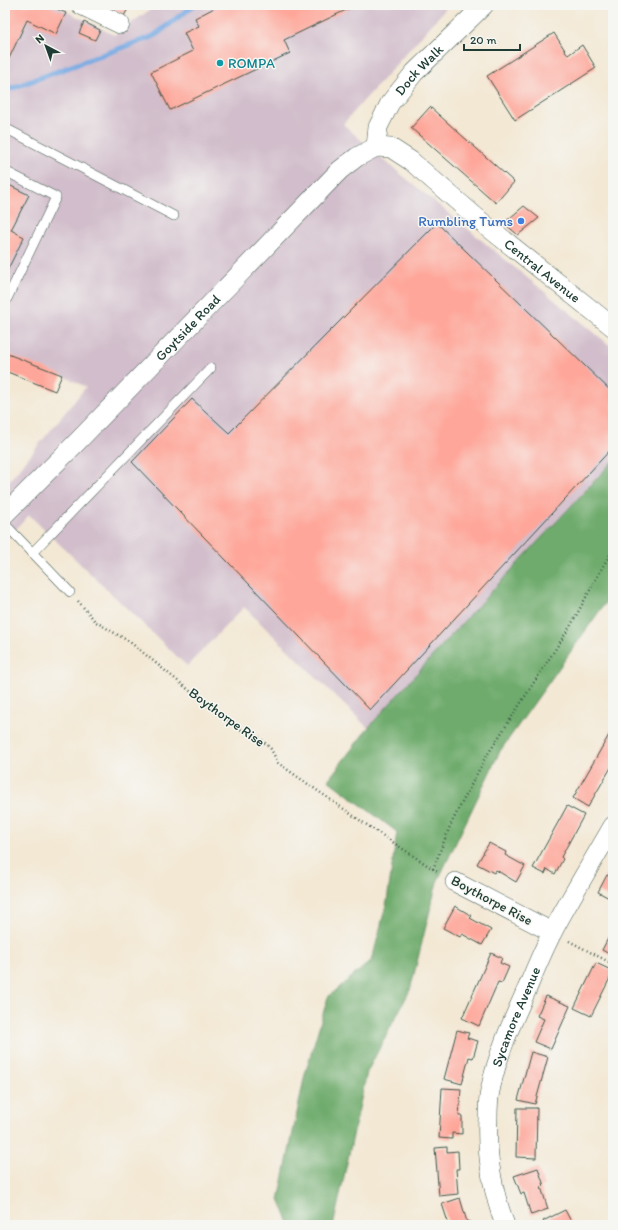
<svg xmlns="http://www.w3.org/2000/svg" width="618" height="1230" font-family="Itim,sans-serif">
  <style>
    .industrial { fill: #d1bdcb }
    .forest { fill: #6eab6c; stroke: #467450 }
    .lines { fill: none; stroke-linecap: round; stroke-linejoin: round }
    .stream { stroke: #76a9e2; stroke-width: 5.5 }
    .building { fill: #fea699 }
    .lane-casing { stroke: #3f574c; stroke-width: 10 }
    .street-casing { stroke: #3f574c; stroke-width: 20 }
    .path { stroke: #3f574c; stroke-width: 2.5; stroke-dasharray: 1 3; stroke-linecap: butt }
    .lane { stroke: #fff; stroke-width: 9 }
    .street { stroke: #fff; stroke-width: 19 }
    .culture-dot { fill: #0f9aa8; stroke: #f6f6f2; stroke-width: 1.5 }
    .shop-dot { fill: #3f7fe0; stroke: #f6f6f2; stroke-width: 1.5 }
    .labels { text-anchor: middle; stroke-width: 3; stroke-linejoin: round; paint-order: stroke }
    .culture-label { font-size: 14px; fill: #0d838f; stroke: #f6f6f2; text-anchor: start }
    .street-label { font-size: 14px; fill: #1f3d34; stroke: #f6f6f2 }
    .shop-label { font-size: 14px; fill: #366cbe; stroke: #f6f6f2; text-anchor: end }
  </style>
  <rect width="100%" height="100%" fill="#f6f6f2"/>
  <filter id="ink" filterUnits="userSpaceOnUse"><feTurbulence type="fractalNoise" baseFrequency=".025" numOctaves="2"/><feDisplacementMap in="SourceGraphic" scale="8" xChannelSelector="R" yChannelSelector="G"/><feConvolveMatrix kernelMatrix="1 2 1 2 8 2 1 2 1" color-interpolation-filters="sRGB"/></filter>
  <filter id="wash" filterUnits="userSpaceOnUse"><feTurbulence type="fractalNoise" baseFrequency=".012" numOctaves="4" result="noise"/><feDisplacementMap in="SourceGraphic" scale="16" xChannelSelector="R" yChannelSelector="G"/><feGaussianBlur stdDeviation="0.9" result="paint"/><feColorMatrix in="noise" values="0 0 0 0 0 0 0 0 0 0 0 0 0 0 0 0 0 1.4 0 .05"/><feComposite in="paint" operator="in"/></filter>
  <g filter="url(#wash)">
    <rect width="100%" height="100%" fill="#f3e8d4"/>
    <path class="industrial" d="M 5,5 L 54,5 L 114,35 L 157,5 L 449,5 L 343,124 L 380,157 L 613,348 L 613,461 L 463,622 L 368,728 L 244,607 L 187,666 L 29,515 L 5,541 L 5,486 L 86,387 L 62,375 L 5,353 Z"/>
    <path class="forest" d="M 613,461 L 613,592 L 500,751 L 437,882 L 410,990 L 367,1072 L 334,1222 L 333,1225 L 290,1225 L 279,1200 L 305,1074 L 328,997 L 372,960 L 387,901 L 397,832 L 328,780 L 368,728 L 463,622 Z"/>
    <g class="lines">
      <path class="stream" d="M 5,90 L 15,87 L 154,36 L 194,5"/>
    </g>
    <g id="blocks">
      <path class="building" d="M 8,5 L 48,5 L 66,13 L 56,34 L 27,20 L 5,67 L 5,10 L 6,10 Z
        M 102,5 L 130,5 L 124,16 Z
        M 220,5 L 349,5 L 350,8 L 284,40 L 290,53 L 170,110 L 151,72 L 193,51 L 184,33 L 199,26 L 195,18 Z
        M 84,22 L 100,30 L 95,40 L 79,33 Z
        M 554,33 L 568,55 L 582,45 L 596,68 L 515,120 L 487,76 Z
        M 430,107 L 514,182 L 496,203 L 411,128 Z
        M 5,183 L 29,195 L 11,230 L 24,237 L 5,275 Z
        M 524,206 L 539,218 L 518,235 L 504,223 Z
        M 437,223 L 613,393 L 613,447 L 370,710 L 132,462 L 192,399 L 229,433 Z
        M 5,353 L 62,375 L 55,391 L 5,371 Z
        M 613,728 L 613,764 L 588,807 L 573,798 Z
        M 567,806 L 584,815 L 561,857 L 563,859 L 555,874 L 547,869 L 545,874 L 533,868 Z
        M 489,843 L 506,852 L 505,855 L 525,866 L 516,882 L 496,870 L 494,873 L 477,864 Z
        M 607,875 L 613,878 L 613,900 L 598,892 Z
        M 455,906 L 472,916 L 470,918 L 491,930 L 482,945 L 462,934 L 460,937 L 443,928 Z
        M 613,929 L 613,956 L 602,950 Z
        M 491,953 L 502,958 L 500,963 L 509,967 L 502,983 L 498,982 L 479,1026 L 462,1018 Z
        M 596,963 L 613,971 L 613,972 L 591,1016 L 574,1008 Z
        M 546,996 L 570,1006 L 551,1049 L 534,1042 L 544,1019 L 537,1016 Z
        M 457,1030 L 469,1033 L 467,1038 L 478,1041 L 473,1058 L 469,1057 L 462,1084 L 444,1079 Z
        M 531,1052 L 548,1057 L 535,1104 L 518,1100 Z
        M 442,1088 L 461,1089 L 459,1116 L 462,1116 L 462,1134 L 452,1133 L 452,1139 L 439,1138 Z
        M 517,1108 L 537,1108 L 536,1158 L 516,1157 Z
        M 447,1147 L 447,1152 L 458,1151 L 459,1169 L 456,1169 L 458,1194 L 439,1196 L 435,1148 Z
        M 538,1168 L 544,1186 L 541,1187 L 548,1209 L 531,1215 L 524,1193 L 521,1194 L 514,1176 Z
        M 460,1198 L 467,1222 L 470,1221 L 472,1225 L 449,1225 L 442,1204 Z
        M 565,1210 L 573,1225 L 545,1225 L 543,1221 Z"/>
    </g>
  </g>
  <g filter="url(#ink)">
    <use href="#blocks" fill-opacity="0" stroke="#3f574c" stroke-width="1"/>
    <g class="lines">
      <defs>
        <path id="lane" d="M 5,128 L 174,216
          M 5,171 L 56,197 L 5,303
          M 5,524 L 70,592
          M 32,553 L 211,368"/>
        <g id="street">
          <path d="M 81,5 L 120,24"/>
          <path id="s1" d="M 376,147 L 391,148 L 411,161 L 484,224 L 613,327"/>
          <path id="s2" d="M 376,147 L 378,127 L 390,103 L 414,73 L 484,5"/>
          <path id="s3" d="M 5,514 L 78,441 L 340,170 L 357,157 L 376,147"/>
          <path d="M 455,882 L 552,932"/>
          <path id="s4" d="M 505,1225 C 492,1190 486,1155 488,1118 C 488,1109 488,1100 490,1091 C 497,1055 512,1022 527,989 C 535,970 543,950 553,931 C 572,895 593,861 613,826"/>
        </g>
      </defs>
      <use href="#lane" class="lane-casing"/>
      <use href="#street" class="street-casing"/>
      <path class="path" d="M 78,601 L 96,622 L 130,642 L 217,713 L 243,731 L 260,738 L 271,749 L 278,763 L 358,819 L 439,873
        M 433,869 L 450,826 L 484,760 L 571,625 L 603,566 L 613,550
        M 569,941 L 613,964"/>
      <use href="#lane" class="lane"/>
      <use href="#street" class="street"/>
    </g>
  </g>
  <circle class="culture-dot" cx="220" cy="63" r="4"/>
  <circle class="shop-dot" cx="521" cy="221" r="4"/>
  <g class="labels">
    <g class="culture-label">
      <text x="228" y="68">ROMPA</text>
    </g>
    <g class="street-label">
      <text dy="5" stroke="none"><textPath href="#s2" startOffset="91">Dock Walk</textPath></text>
      <text dy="5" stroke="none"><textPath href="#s1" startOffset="210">Central Avenue</textPath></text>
      <text dy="5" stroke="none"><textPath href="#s3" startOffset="261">Goytside Road</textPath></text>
      <text transform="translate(227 717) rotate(36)" y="5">Boythorpe Rise</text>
      <text transform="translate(492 900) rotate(28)" y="5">Boythorpe Rise</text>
      <text dy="5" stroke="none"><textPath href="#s4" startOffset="215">Sycamore Avenue</textPath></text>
    </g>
    <g class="shop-label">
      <text x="513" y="226">Rumbling Tums</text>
    </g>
  </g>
  <rect width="618" height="1230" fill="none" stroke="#f6f6f2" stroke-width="20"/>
  <g transform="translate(46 46) rotate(319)" stroke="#f6f6f2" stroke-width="3" paint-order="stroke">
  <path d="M0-3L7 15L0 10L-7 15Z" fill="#1f3d34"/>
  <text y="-6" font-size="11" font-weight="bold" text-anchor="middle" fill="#1f3d34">N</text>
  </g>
  <path d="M464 44v6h56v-6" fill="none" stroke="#1f3d34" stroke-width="2"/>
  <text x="470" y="44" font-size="12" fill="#1f3d34" stroke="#f6f6f2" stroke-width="3" paint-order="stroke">20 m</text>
</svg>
